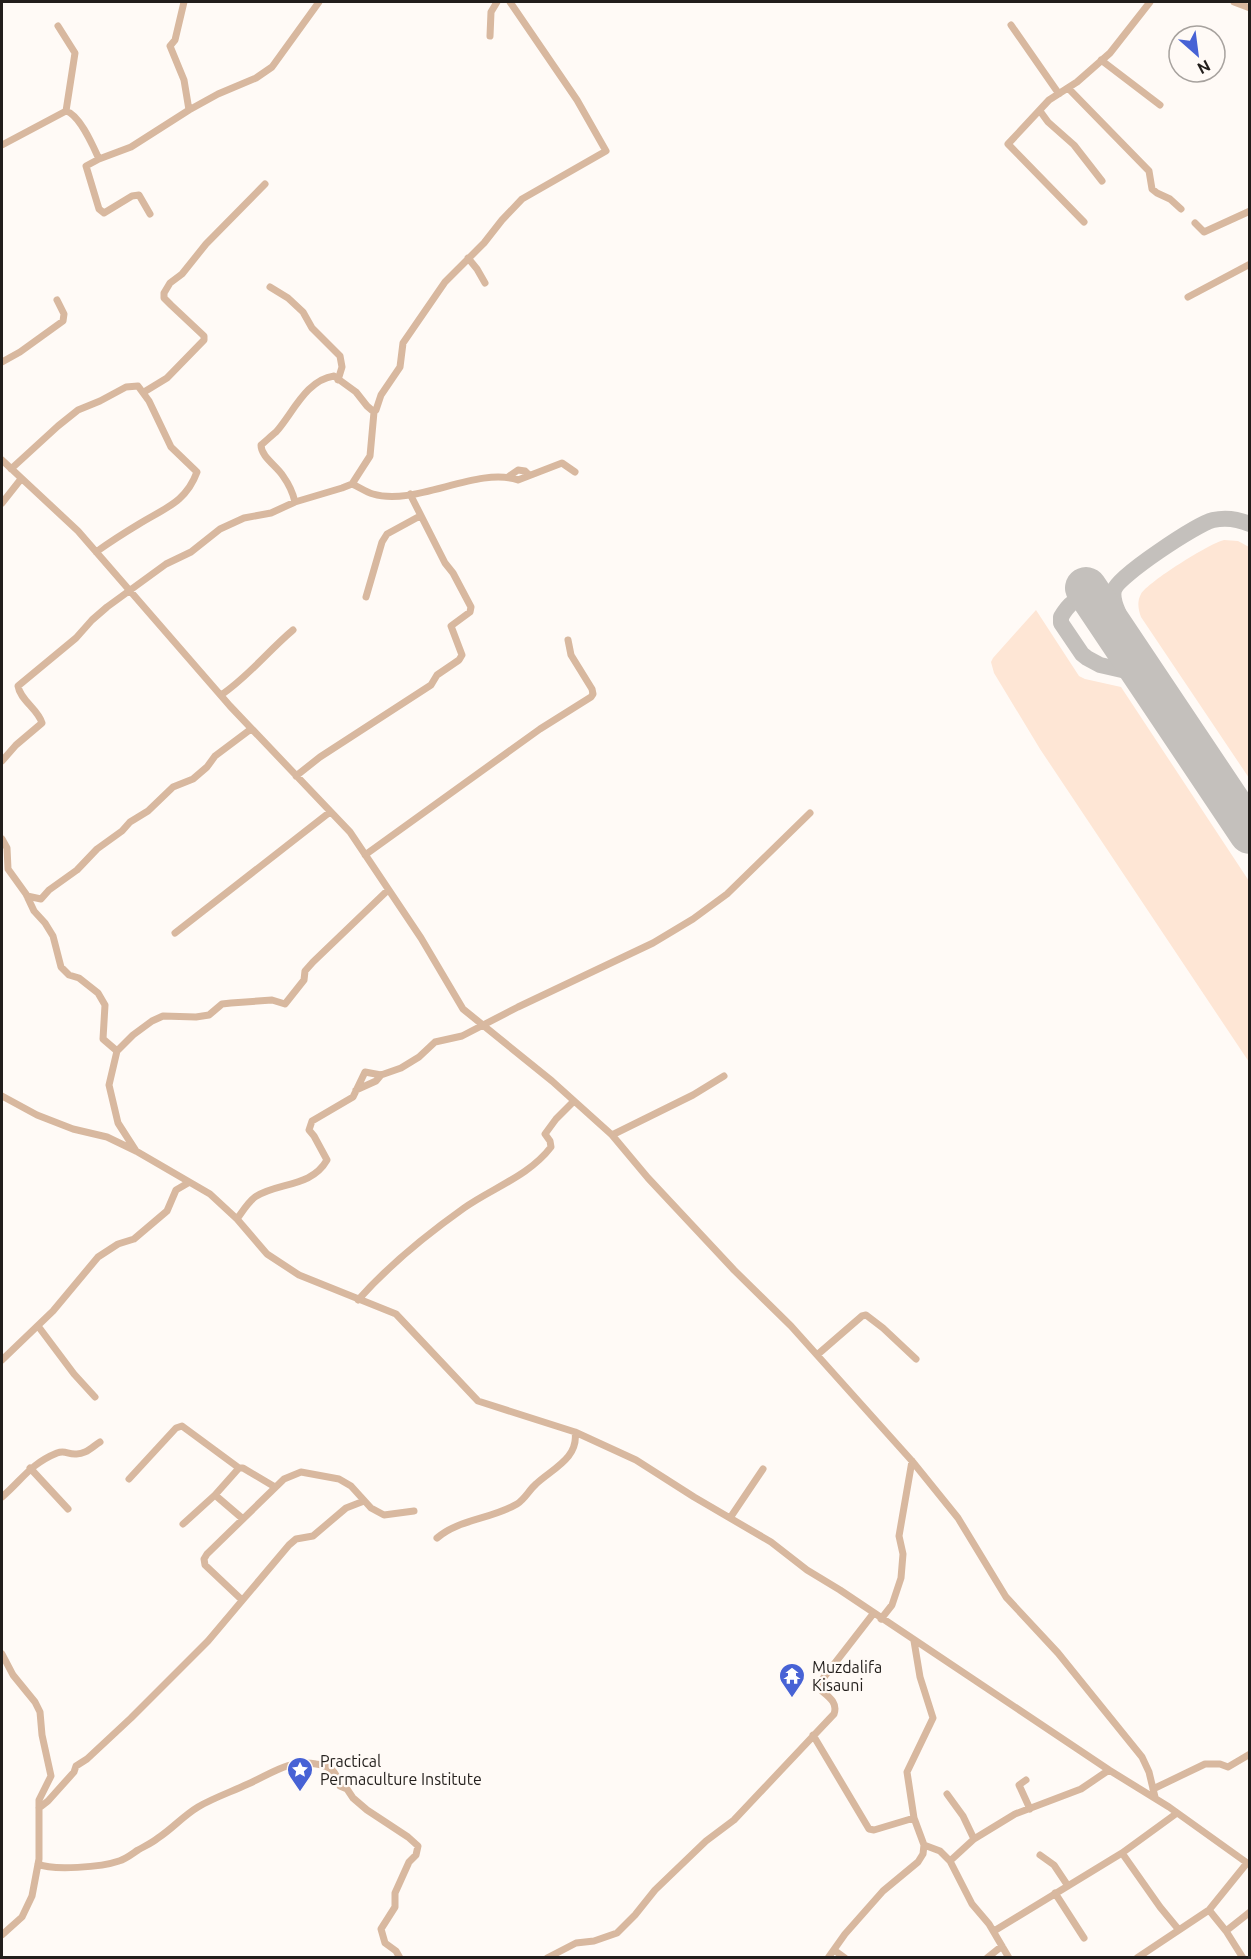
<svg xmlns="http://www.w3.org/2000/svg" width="1251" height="1959" font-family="Ubuntu,sans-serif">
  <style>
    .green { fill: #fee6d5 }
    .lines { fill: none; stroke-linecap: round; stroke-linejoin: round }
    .taxiway { stroke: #c4c0bc; stroke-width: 16 }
    .runway { stroke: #c4c0bc; stroke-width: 42 }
    .minor { stroke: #d8b89f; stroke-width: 7 }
    .labels { text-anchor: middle; stroke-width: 4.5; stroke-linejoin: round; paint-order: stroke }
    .poi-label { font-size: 16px; fill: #221e1b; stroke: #fffaf6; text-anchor: start }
  </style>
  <rect width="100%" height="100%" fill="#fffaf6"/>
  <path class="green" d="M 1224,540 L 1238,541 L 1249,547 L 1249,778 L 1141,617 C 1138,609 1137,601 1141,594 C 1148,582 1210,543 1224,540 Z
    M 1036,610 L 1079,676 L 1085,679 L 1121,687 L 1249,881 L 1249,1062 L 1040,749 L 994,673 L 991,662 L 993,658 Z"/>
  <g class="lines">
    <path class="taxiway" d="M 1118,612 C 1115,605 1112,597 1114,590 C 1118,576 1197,524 1213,520 C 1226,517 1238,519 1250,524
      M 1124,646 L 1118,612 C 1097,593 1077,589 1061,617 L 1061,623 L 1082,654 L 1087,658 L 1100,665 L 1135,673 L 1150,684"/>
    <path class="runway" d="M 1086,588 L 1250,833"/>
    <path class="minor" d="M 1234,2 L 1250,8
      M 1011,25 L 1059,94
      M 490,36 L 491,12 L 497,2
      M 1101,60 L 1160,105
      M 1068,88 L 1149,171 L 1152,189 L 1157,193 L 1170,199 L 1181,209
      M 189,110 L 218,94 L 256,78 L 272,67 L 319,2
      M 66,111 C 80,115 93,146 99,159 L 86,166 L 99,209 L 104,213 L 132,196 L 139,195 L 150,214
      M 1040,111 L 1048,122 L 1074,145 L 1102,181
      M 2,145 L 66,111 L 75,53 L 58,26
      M 99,159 L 131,147 L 189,110 L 184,80 L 170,46 L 175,40 L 184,2
      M 1084,222 L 1008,144 L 1049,100 L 1077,82 L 1110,53 L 1150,2
      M 1195,223 L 1204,232 L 1250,211
      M 468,258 L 477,269 L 485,283
      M 270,287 L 288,298 L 303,312 L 312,328 L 340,356 L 342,367 L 338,380
      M 1188,297 L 1250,264
      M 2,362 L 20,352 L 63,321 L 64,314 L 57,300
      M 144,392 L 167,378 L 204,340 L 204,336 L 171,305 L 164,298 L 164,293 L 170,283 L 182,274 L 206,244 L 265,184
      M 2,460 L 78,531 L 230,706 L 350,832 L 421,938 L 463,1009 L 552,1081 L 612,1135 L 648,1178 L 734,1270 L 791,1326 L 912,1461 L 958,1518 L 1006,1597 L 1058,1653 L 1142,1757 L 1149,1772 L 1155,1797
      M 11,469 L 58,426 L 78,410 L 100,401 L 126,387 L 138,386 L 149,401 L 171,447 L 197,472 C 186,502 165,508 139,524 C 124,533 110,542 96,552
      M 508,477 L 518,470 L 525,471 L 529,475
      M 352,484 L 370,456 L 374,412
      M 295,502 L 342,488 L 352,484 C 359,487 366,492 373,494 C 415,507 477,466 518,480 L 562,463 L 575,472
      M 2,503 L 21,479
      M 366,597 L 382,542 L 387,534 L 420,516
      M 221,695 C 248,677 268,651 293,630
      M 2,761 L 16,745 L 42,723 C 38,709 20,700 18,686 L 76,638 L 92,620 L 107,607 L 166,564 L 191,552 L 220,529 L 244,518 L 271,513 L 295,502 C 293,493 288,483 283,476 C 277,466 261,457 261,445 C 266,441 271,436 276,432 C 293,413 306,380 334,376 L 356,392 L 367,406 L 374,412 L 376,410 L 381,395 L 400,367 L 403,343 L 445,282 L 484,243 L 502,220 L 522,199 L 606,151 L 577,100 L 510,2
      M 296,776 L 320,757 L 431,685 L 437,675 L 459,660 L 462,655 L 451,626 L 470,612 L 471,607 L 453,573 L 445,563 L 410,494
      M 2,839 L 7,848 L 8,869 L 26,894 L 34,911 L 45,923 L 53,936 L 61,967 L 69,975 L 79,978 L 98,993 L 105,1005 L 103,1039 L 117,1051 L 109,1085 L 118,1123 L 136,1151
      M 365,855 L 540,729 L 591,697 L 593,694 L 592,689 L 571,655 L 568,640
      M 27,896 L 41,899 L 49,890 L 77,870 L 97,849 L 122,831 L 130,822 L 148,811 L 173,787 L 193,779 L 207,767 L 215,756 L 251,729
      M 175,933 L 330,812
      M 117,1051 L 133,1035 L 152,1021 L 163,1016 L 196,1017 L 209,1015 L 222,1004 L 231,1003 L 272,1000 L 285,1004 L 304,980 L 305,971 L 313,962 L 388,890
      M 356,1090 L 376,1081 L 381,1075
      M 2,1096 L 37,1115 L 73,1129 L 107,1137 L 136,1151 L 210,1194 L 237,1219 L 267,1254 L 299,1275 L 396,1314 L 478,1401 L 575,1432 L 636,1460 L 694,1497 L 771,1542 L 807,1570 L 840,1590 L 1109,1770 L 1169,1807 L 1250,1865
      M 612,1135 L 693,1095 L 724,1076
      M 237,1219 C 242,1212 248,1202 255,1197 C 277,1182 311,1188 327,1160 L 314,1136 L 309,1130 L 312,1121 L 353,1097 L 365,1072 L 381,1075 L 401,1068 L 419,1057 L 435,1042 L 462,1036 L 518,1007 L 653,943 L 693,919 L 727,894 L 810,813
      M 358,1300 C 389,1265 426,1235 464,1208 C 492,1188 529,1176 551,1147 L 550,1141 L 545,1134 L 556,1119 L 574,1101
      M 38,1326 L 74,1374 L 95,1397
      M 817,1355 L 862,1316 L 866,1315 L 883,1328 L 916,1359
      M 2,1360 L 53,1311 L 98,1257 L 118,1244 L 134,1239 L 167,1211 L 176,1190 L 188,1183
      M 30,1468 L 68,1509
      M 129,1479 L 176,1428 L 182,1426 L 239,1468
      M 215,1495 L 243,1519
      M 2,1497 C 22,1480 30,1464 57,1453 C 65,1450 67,1454 75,1454 C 85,1455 92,1447 100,1442
      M 730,1518 L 763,1469
      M 183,1524 L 215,1495 L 239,1468 L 243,1468 L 275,1487
      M 437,1538 C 459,1519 492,1519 517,1504 C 525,1499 529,1490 536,1484 C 552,1469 579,1458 575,1432
      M 242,1600 L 205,1565 L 204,1559 L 207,1554 L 284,1479 L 301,1472 L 339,1479 L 351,1486 L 371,1508 L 384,1515 L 414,1511
      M 881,1619 L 892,1605 L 901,1578 L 903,1554 L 899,1536 L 912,1461
      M 2,1654 L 13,1675 L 35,1702 L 40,1712 L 42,1735 L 51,1776 L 39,1800 L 39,1859 L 32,1896 L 22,1917 L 2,1935
      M 813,1735 L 869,1829 L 874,1830 L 914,1818
      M 1026,1780 L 1019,1785 L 1030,1809
      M 1153,1789 L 1205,1764 L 1220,1764 L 1228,1767 L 1250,1754
      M 947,1794 L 963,1816 L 974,1839
      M 39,1808 L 48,1801 L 74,1772 L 76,1766 L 87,1759 L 131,1718 L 208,1641 L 289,1545 L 296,1539 L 313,1536 L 346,1508 L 364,1501
      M 924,1845 L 940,1851 L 950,1861
      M 1122,1853 L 1160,1907 L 1179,1930
      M 1040,1855 L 1054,1865 L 1068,1886
      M 38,1864 C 53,1871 102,1867 119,1861 C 126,1859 132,1854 138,1850 C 145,1846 152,1843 158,1838 C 172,1829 183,1816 198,1807 C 213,1798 231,1792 248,1784 C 271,1774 289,1759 316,1764 C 331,1766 336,1771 340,1786 L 347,1789 L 353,1798 L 367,1810 L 408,1837 L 418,1846 L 416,1855 L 409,1862 L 395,1893 L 395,1907 L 381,1929 L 385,1943 L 396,1951 L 400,1958
      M 1055,1893 L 1084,1938
      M 1209,1910 L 1226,1931 L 1243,1958
      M 994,1931 L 1122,1853 L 1177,1813
      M 1226,1931 L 1250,1912
      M 834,1950 L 845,1958
      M 547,1958 L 576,1943 L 594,1941 L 617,1933 L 635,1915 L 655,1890 L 706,1841 L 734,1820 L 834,1714 C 838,1703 829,1697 822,1691 L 821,1681 L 873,1614
      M 828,1958 L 845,1934 L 883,1891 L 918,1862 L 923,1854 L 924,1845 L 914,1818 L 907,1772 L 933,1718 L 920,1677 L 914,1641
      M 987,1958 L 1002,1946
      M 1009,1958 L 989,1924 L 972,1904 L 950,1861 L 974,1839 L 1015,1814 L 1081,1789 L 1109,1770
      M 1137,1958 L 1209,1910 L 1247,1863"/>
  </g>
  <defs>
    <symbol id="temple-pin" viewBox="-11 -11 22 30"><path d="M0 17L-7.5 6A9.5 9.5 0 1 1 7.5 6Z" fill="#4762d5" stroke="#fffaf6"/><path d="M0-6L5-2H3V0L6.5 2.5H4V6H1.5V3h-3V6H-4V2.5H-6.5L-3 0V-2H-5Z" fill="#fff"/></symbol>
    <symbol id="sight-pin" viewBox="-11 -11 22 30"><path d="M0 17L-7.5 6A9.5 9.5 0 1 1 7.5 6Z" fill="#4762d5" stroke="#fffaf6"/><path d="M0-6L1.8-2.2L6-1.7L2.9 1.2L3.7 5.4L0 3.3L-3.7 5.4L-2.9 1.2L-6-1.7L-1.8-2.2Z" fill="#fff"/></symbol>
  </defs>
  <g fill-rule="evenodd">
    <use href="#temple-pin" x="777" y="1661" width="30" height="40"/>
    <use href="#sight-pin" x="285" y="1755" width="30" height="40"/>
  </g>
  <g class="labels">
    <g class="poi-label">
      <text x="812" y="1673">Muzdalifa<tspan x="812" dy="18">Kisauni</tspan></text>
      <text x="320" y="1767">Practical<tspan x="320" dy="18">Permaculture Institute</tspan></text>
    </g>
  </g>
  <rect width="1251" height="1959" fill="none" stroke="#221e1b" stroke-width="6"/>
  <g transform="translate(1197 54) rotate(152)"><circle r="28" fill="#fffaf6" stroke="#a7a29e" stroke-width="1.5"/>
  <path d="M0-4.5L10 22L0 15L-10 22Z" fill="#4762d5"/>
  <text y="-9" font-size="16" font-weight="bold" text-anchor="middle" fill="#221e1b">N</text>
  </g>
</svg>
